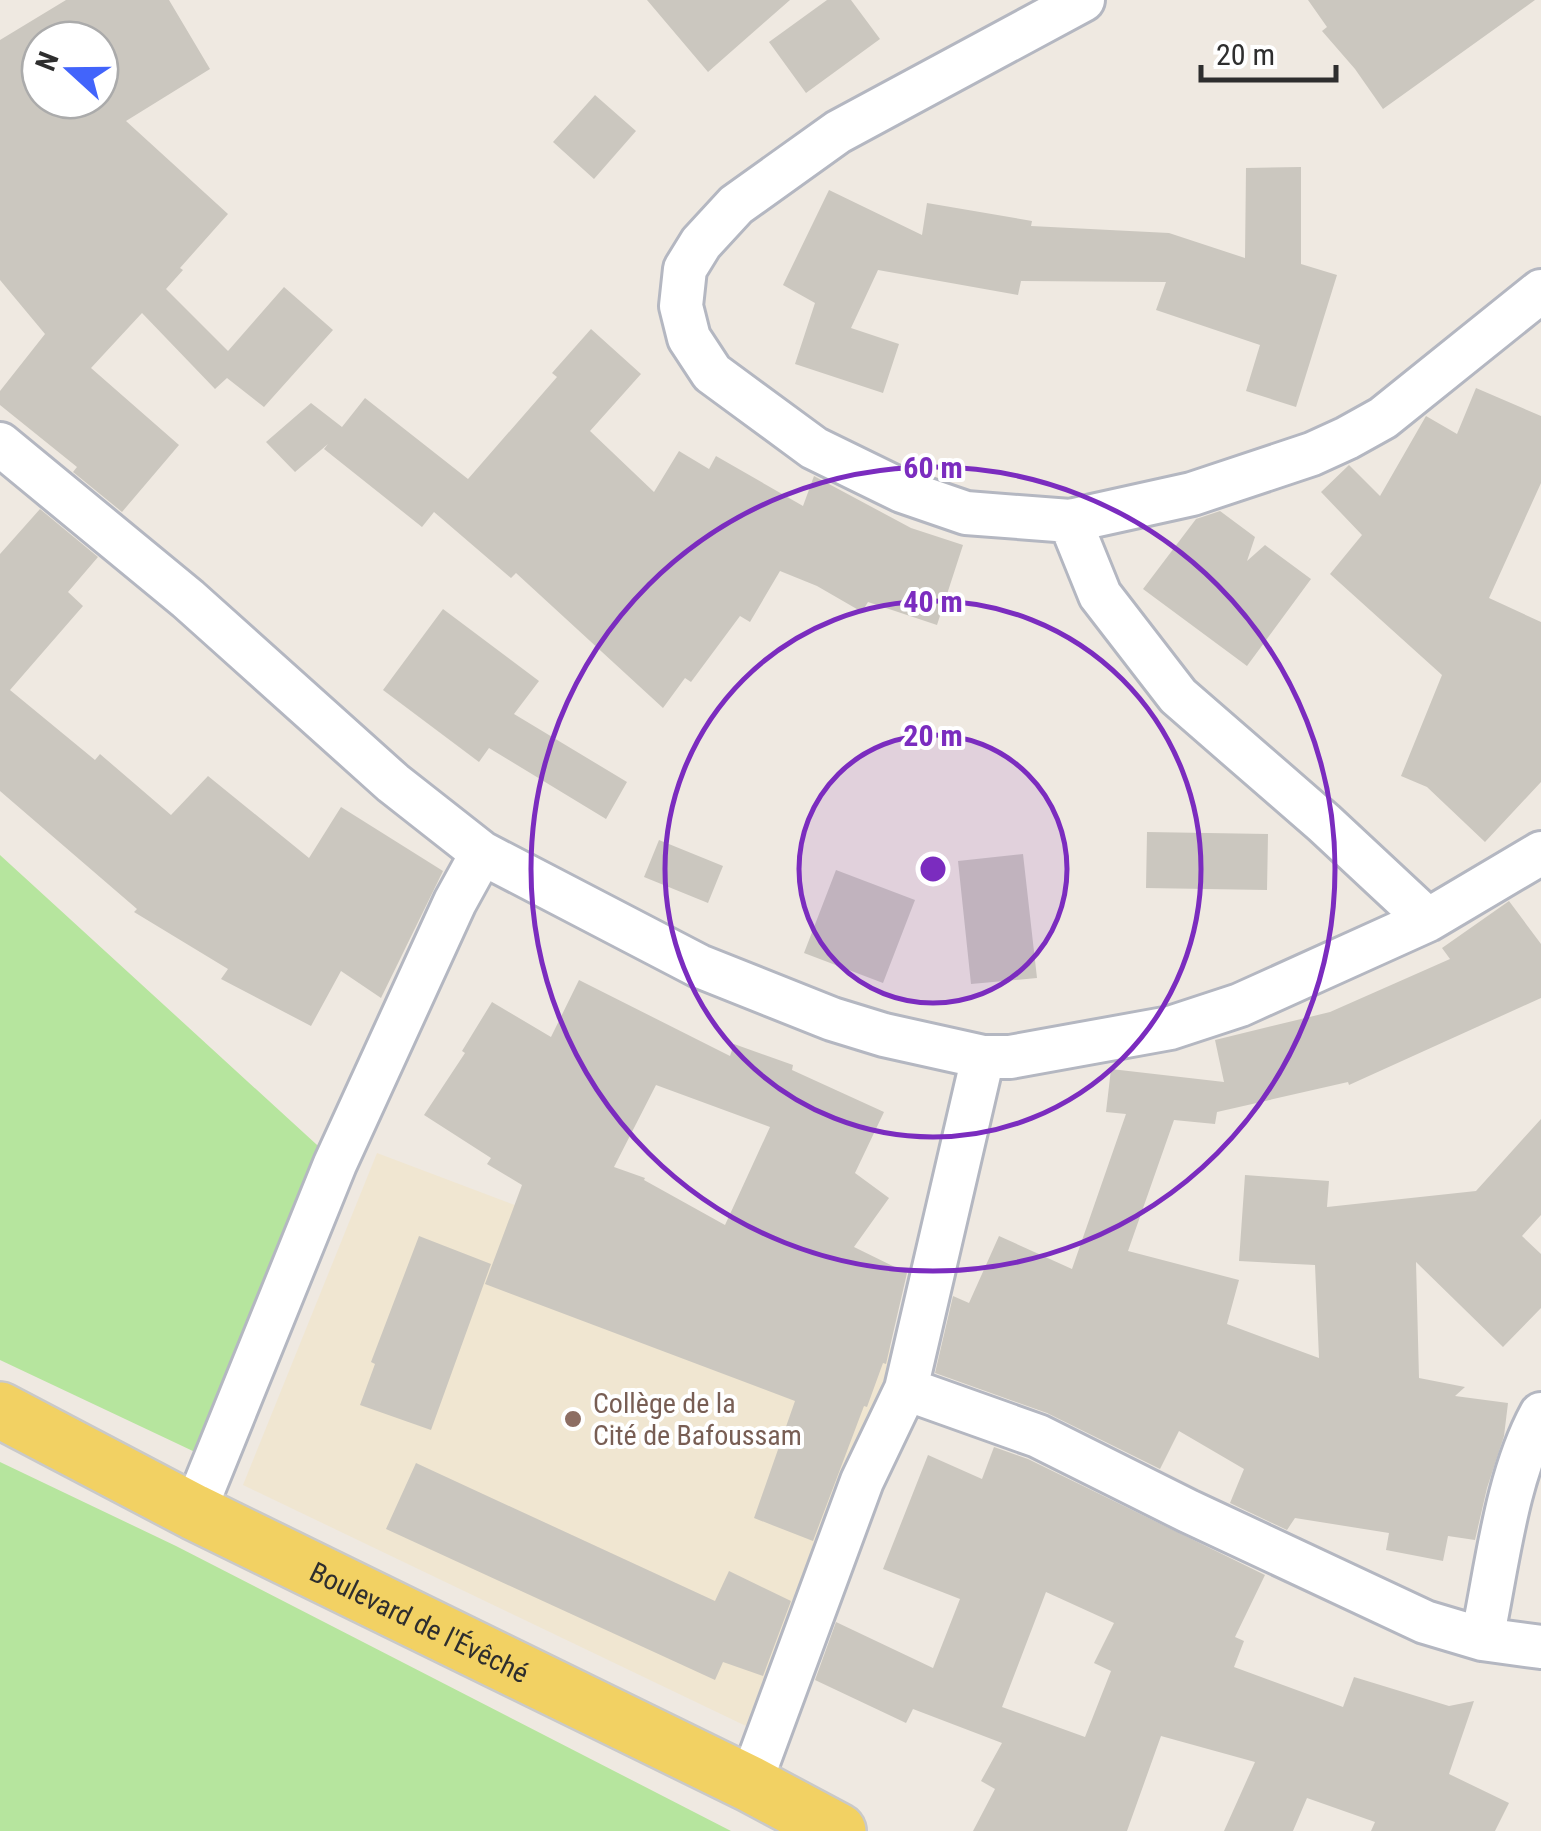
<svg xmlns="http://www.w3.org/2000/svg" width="1541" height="1831" font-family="'Roboto Condensed',sans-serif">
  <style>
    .education { fill: #f0e6d1 }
    .green { fill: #b6e59e }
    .building { fill: #cbc7bf; fill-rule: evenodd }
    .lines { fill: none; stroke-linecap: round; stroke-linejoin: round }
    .minor-casing { stroke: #b4b7c1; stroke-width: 48 }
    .primary-casing { stroke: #c9c9c9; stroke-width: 60 }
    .minor { stroke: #fff; stroke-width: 42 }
    .primary { stroke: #f2d163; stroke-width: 55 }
    .ring { fill: none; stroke: #7b2cbf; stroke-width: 5 }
    .education-dot { fill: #8d6e63; stroke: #fff; stroke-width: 4 }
    .labels { text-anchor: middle; stroke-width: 8; stroke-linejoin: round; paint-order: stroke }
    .education-label { font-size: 28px; fill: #785e54; stroke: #fff; text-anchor: start }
    .street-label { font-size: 28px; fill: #2e2e2e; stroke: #fff }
    .centre { fill: #7b2cbf; stroke: #fff; stroke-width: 5 }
    .ring-label { font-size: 30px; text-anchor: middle; font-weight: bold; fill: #7b2cbf; stroke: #fff; stroke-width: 8; stroke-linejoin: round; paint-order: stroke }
  </style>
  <rect width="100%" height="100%" fill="#efe9e1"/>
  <path class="education" d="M 377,1153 L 903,1352 L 762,1711 L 748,1727 L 243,1485 Z"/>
  <path class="green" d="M 0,855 L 328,1155 L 195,1452 L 0,1360 Z
    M 0,1462 L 176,1546 L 731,1831 L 0,1831 Z"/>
  <path class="building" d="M 66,0 L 169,0 L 210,69 L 126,121 L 228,214 L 180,268 L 183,270 L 166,289 L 228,351 L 284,287 L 333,330 L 264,407 L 227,378 L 215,389 L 142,313 L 91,368 L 179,445 L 122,512 L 73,472 L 77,467 L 0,405 L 0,391 L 45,334 L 0,280 L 0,40 ZM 40,40 L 100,40 L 100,100 L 40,100 Z
    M 647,0 L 790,0 L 708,72 Z
    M 827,0 L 851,0 L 880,39 L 806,93 L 769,42 Z
    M 1308,0 L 1535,0 L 1383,109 L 1355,69 L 1322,31 L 1327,27 Z
    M 595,95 L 636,131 L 594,179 L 553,142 Z
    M 1301,167 L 1301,264 L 1337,275 L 1296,407 L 1246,391 L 1260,345 L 1156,310 L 1166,282 L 1021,281 L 1018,295 L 878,270 L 851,328 L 899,344 L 883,393 L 795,364 L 815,303 L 783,285 L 829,190 L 922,235 L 927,203 L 1032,221 L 1031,226 L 1169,233 L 1245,258 L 1246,168 Z
    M 591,329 L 641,374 L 590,431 L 654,492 L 679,451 L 709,469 L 716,456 L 803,506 L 814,476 L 911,528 L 963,545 L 937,625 L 868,602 L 862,612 L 817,586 L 780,571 L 750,622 L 740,616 L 691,682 L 685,678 L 663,708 L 516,573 L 511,578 L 434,512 L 422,527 L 324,449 L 328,444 L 295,472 L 266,442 L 311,403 L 342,427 L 365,398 L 468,479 L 557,377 L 552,373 Z
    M 1476,388 L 1541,416 L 1541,483 L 1489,598 L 1541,622 L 1541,782 L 1485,842 L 1427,787 L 1401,776 L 1442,675 L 1330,574 L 1362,535 L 1321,492 L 1349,465 L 1380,496 L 1426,416 L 1457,434 Z
    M 40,509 L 98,557 L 68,592 L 83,606 L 10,690 L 95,760 L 100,754 L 171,815 L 208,776 L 309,858 L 341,807 L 443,871 L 381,998 L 341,971 L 311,1026 L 221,979 L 228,969 L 134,912 L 137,909 L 0,791 L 0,554 Z
    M 1220,511 L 1255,537 L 1247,561 L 1265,545 L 1311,579 L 1247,666 L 1143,589 L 1196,519 Z
    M 443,609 L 539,681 L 514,714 L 627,782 L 606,819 L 489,748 L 479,762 L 383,690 Z
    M 1147,832 L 1268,834 L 1267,890 L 1146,888 Z
    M 659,840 L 723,866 L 708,903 L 644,877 Z
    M 1023,854 L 1037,978 L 971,984 L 958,861 Z
    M 836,870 L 915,900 L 883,983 L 804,953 Z
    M 1509,901 L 1541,944 L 1541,998 L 1349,1085 L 1348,1082 L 1217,1112 L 1215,1124 L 1174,1120 L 1128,1251 L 1239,1280 L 1227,1324 L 1319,1358 L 1315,1265 L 1239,1261 L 1245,1175 L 1329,1181 L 1327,1207 L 1476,1191 L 1541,1119 L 1541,1215 L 1522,1236 L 1541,1254 L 1541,1308 L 1503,1347 L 1416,1262 L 1419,1378 L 1465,1387 L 1455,1396 L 1508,1403 L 1504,1436 L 1487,1488 L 1475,1540 L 1448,1536 L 1443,1561 L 1386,1550 L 1389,1533 L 1295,1518 L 1287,1530 L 1230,1503 L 1244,1469 L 1179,1431 L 1160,1469 L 1047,1413 L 935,1373 L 953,1296 L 969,1303 L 999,1236 L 1072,1269 L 1126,1114 L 1106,1112 L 1111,1069 L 1224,1082 L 1215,1040 L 1330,1012 L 1450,959 L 1442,948 Z
    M 579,980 L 730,1056 L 734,1044 L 793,1065 L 792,1070 L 884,1112 L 855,1173 L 889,1198 L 854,1247 L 907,1273 L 886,1364 L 883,1363 L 867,1407 L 864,1406 L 813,1541 L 754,1518 L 795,1401 L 485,1284 L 522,1185 L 487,1164 L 491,1158 L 424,1115 L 465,1053 L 462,1051 L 492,1002 L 551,1037 ZM 656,1085 L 770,1127 L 725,1225 L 644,1180 L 645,1178 L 614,1167 Z
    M 419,1236 L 491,1264 L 431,1430 L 360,1405 L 375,1364 L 371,1362 Z
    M 994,1447 L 1028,1459 L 1265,1575 L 1235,1637 L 1244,1641 L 1234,1667 L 1343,1707 L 1354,1677 L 1449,1706 L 1474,1701 L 1449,1774 L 1509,1803 L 1495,1831 L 1371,1831 L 1375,1822 L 1307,1798 L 1293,1831 L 1224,1831 L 1255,1762 L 1161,1736 L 1127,1831 L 973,1831 L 995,1789 L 981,1781 L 1002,1743 L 913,1709 L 906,1723 L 815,1680 L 836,1622 L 933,1668 L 960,1599 L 883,1569 L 928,1455 L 982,1479 ZM 1046,1592 L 1114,1623 L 1094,1663 L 1111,1671 L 1085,1737 L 1002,1707 Z
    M 416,1463 L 715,1601 L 729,1571 L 791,1601 L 763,1676 L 723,1662 L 715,1680 L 386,1529 Z"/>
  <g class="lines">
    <defs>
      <path id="minor" d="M 1083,0 L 838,132 L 736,205 L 701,243 L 685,269 L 681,306 L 689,338 L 712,373 L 814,448 L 902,491 L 966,513 L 1070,521 L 1192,494 L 1312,454 L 1347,438 L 1383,418 L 1541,291
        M 0,444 L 188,599 L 393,783 L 482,853 L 699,966 L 832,1019 L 884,1035 L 983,1057 L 1010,1057 L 1170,1028 L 1240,1005 L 1428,920 L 1541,853
        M 1070,521 L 1100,595 L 1178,696 L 1324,823 L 1428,920
        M 906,1389 L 1038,1436 L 1188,1511 L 1425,1622 L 1482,1639 L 1541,1647
        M 194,1512 L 335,1164 L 455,902 L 482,853
        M 1482,1639 C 1497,1568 1506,1478 1541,1414
        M 750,1784 L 862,1481 L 906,1389 L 983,1057"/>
      <g id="primary">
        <path id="s1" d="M 0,1410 L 194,1512 L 750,1784 L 838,1831"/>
      </g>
    </defs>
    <use href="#minor" class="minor-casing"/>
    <use href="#primary" class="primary-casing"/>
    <use href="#minor" class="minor"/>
    <use href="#primary" class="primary"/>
  </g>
  <circle cx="933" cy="869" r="134" fill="#7b2cbf" fill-opacity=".12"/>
  <g class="ring">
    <circle cx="933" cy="869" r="134"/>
    <circle cx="933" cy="869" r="268"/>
    <circle cx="933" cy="869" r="402"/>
  </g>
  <circle class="education-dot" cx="573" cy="1419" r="10"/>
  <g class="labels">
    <g class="education-label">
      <text x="593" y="1413">Collège de la<tspan x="593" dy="32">Cité de Bafoussam</tspan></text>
    </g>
    <g class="street-label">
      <text dy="10" stroke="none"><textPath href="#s1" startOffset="470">Boulevard de l'Évêché</textPath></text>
    </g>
  </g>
  <circle cx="933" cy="869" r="15" class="centre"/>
  <g class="ring-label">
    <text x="933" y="478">60 m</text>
    <text x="933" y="612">40 m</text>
    <text x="933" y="746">20 m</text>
  </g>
  <g transform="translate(70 70) rotate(291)"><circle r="48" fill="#ffffff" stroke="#ababab" stroke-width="2.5"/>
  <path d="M0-8L18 38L0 25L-18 38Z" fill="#4264fb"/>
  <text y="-15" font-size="28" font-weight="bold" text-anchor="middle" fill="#2e2e2e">N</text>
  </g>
  <path d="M1201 65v15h135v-15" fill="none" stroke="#2e2e2e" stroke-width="5"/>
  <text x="1216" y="65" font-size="30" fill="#2e2e2e" stroke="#ffffff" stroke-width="8" paint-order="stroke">20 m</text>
</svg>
